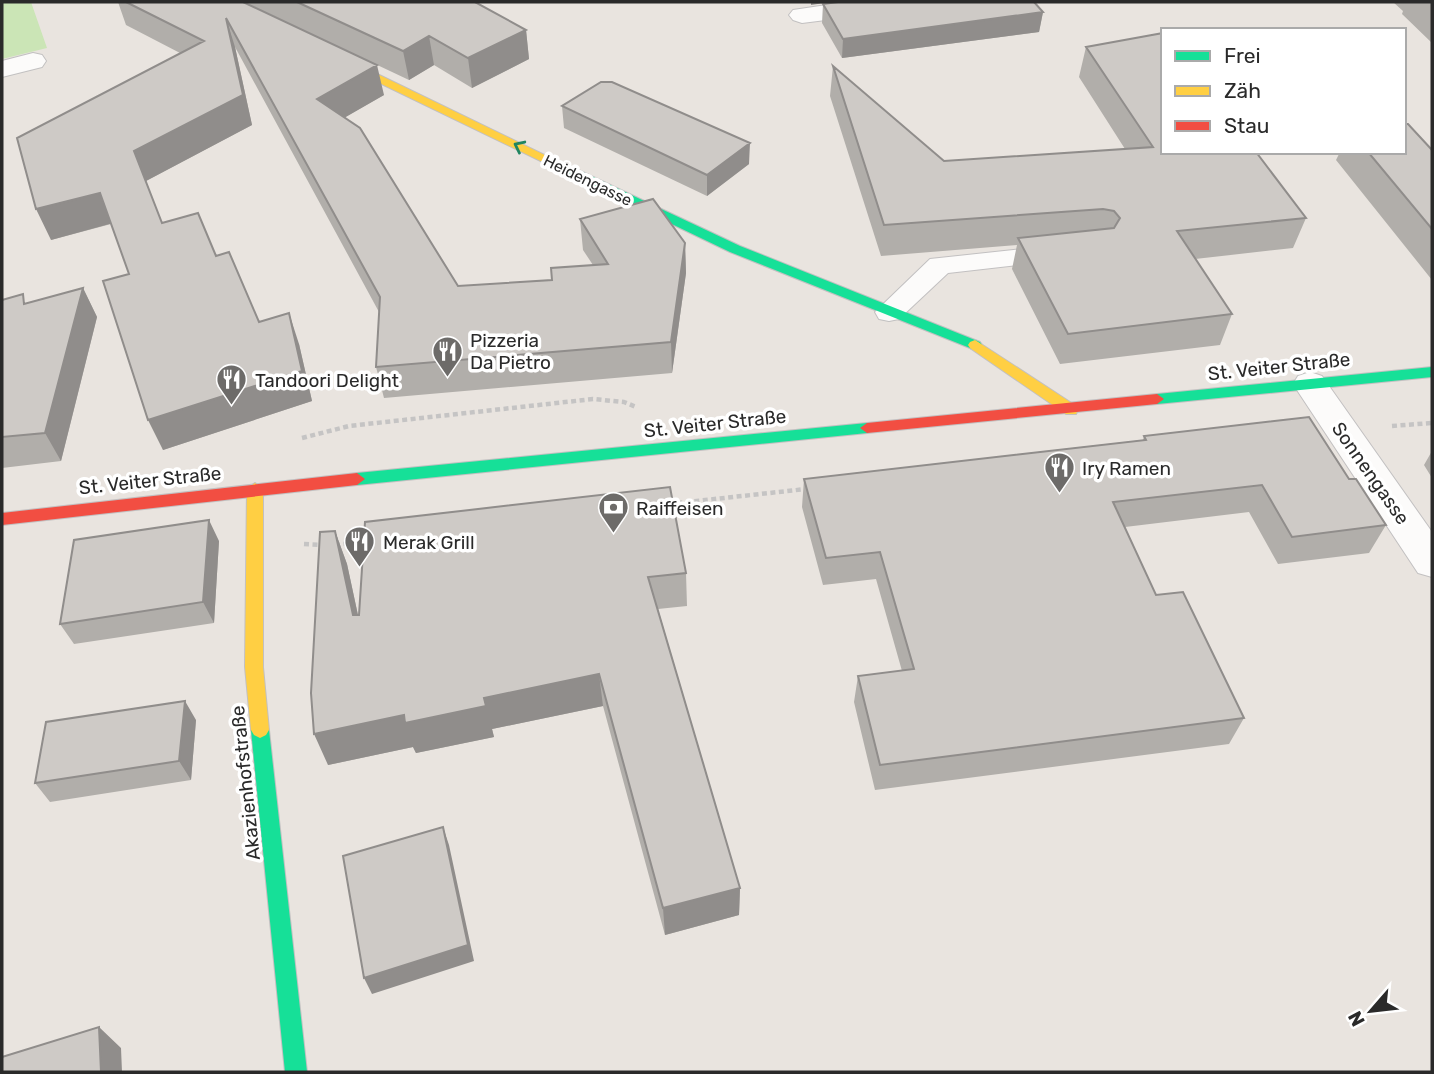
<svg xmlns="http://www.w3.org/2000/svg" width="1434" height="1074" font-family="Rubik,sans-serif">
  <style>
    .green { fill: #cbe5b6 }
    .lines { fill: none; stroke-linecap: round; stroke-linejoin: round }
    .lane-casing { stroke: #c2c0c1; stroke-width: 2 }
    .street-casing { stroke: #c2c0c1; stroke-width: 2 }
    .fast-casing { stroke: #c2c0c1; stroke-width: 2 }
    .slow-casing { stroke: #c2c0c1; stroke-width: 2 }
    .jam-casing { stroke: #c2c0c1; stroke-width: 2 }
    .path { stroke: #c5c4c4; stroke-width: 4.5; stroke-dasharray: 5 3.5; stroke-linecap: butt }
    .lane { fill: #fcfbfa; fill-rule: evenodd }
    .street { fill: #fcfbfa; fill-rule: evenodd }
    .fast { fill: #16e098; fill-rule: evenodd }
    .slow { fill: #ffcf43; fill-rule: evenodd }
    .jam { fill: #f24e42; fill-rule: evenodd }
    .wall { fill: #b1aeaa }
    .shaded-wall { fill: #908d8b }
    .building { fill: #cecac6; stroke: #908d8b; stroke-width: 2 }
    .oneway { stroke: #208561 }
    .labels { text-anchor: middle; stroke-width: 7; stroke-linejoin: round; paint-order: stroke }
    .far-street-label { font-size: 16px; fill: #2a2a2a; stroke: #fff }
    .poi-label { font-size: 19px; fill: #2a2a2a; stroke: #fff; text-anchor: start }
    .street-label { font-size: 19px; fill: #2a2a2a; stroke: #fff }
  </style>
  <rect width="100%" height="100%" fill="#e9e4df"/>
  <path class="green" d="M 2,2 L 31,2 L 47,48 L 2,59 Z"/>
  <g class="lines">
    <defs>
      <path id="lane" d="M 1060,245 L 1070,247 L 1074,253 L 1070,259 L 948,273 L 899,319 L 889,321 L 879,319 L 875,312 L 930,259 Z"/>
      <path id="street" d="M 847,2 L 918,2 L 914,7 L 905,10 L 802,23 L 793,20 L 789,15 L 793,10 Z
        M 33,53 L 42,55 L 46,61 L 42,67 L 2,77 L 2,61 Z
        M 1310,372 L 1322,376 L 1432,532 L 1432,577 L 1418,573 L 1293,384 L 1298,376 Z"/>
      <path id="fast" d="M 555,159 L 740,246 L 980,342 L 982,345 L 975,350 L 730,252 L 551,166 L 549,163 Z
        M 1432,367 L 1432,377 L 1157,404 L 1150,399 L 1157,394 Z
        M 867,423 L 874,428 L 867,433 L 357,485 L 349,479 L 357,473 Z
        M 260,722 L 266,725 L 269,730 L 307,1072 L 285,1072 L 251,730 L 254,725 Z"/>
      <path id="slow" d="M 330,55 L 338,55 L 561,163 L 555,167 L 551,166 L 330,59 Z
        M 975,340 L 1076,406 L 1078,410 L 1076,414 L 1066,414 L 970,348 L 968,345 L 970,342 Z
        M 255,483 L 263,489 L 263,667 L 269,730 L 266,735 L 260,738 L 254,735 L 251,730 L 245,667 L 247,489 Z"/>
      <path id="jam" d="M 1157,394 L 1164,399 L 1157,404 L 867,433 L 860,428 L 867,423 Z
        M 357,473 L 365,479 L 357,485 L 2,525 L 2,513 Z"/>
    </defs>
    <use href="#lane" class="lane-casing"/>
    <use href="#street" class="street-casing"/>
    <use href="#fast" class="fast-casing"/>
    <use href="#slow" class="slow-casing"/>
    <use href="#jam" class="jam-casing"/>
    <path class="path" d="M 1392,426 L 1432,423
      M 302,438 L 349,426 L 593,399 L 624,402 L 636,407
      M 669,504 L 806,489
      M 304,544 L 323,545
      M 335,545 L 368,541"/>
    <use href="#lane" class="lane"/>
    <use href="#street" class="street"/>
    <use href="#fast" class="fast"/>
    <use href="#slow" class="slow"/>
    <use href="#jam" class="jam"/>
  </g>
  <path class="wall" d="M 118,2 L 243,2 L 384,95 L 345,117 L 458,286 L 552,280 L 593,265 L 583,250 L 580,219 L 685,243 L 686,273 L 672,373 L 384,398 L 376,367 L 379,312 L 235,47 L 252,125 L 146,181 L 162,223 L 216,256 L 259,322 L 299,344 L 312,401 L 163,450 L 129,274 L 111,224 L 51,240 L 180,53 L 126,25 Z
    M 244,2 L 475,2 L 526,30 L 529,59 L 472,88 L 434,65 L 409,80 Z
    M 1393,2 L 1432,2 L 1432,43 L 1402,14 L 1403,11 Z
    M 823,4 L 1043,12 L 1039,32 L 842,58 L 822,23 Z
    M 1086,47 L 1306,218 L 1293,248 L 1195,259 L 1232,314 L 1220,345 L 1060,364 L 1012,269 L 1017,245 L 881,256 L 830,96 L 833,66 L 944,161 L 1125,149 L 1079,77 Z
    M 562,106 L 749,164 L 707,196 L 564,128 Z
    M 1432,150 L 1432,280 L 1336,160 L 1340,152 L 1404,152 Z
    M 83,288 L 97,317 L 61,461 L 2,468 L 2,300 L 27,304 Z
    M 1144,436 L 1349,479 L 1386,525 L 1369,553 L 1278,564 L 1249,512 L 1125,527 L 1156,595 L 1244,718 L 1229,744 L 875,790 L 854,702 L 858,676 L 902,671 L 876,579 L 823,585 L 802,507 L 804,479 L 1143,440 Z
    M 1432,451 L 1432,478 L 1424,465 Z
    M 365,522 L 686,573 L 687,606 L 658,609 L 740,888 L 739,915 L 665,935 L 603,706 L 492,729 L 494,737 L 416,753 L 413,747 L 328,765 L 335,531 L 347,564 L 358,615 L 359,615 Z
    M 219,541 L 214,623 L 74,644 L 60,624 Z
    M 196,720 L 191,780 L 50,802 L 35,783 Z"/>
  <path class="shaded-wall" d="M 811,2 L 831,2 L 811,5 Z
    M 1043,12 L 1039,32 L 842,58 L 843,39 Z
    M 226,18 L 235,47 L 252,125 L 146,181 L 134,151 Z
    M 526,30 L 529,59 L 472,88 L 468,58 Z
    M 429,36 L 434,65 L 409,80 L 403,51 Z
    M 377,65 L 384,95 L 325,129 L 317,99 Z
    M 750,143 L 749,164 L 707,196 L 707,175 Z
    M 100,193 L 113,223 L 51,240 L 36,209 Z
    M 685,243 L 686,273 L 672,373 L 671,342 Z
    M 83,288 L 97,317 L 61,461 L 45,433 Z
    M 289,313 L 299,344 L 312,401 L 163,450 L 148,420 Z
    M 209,520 L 219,541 L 214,623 L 203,602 Z
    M 335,531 L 347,564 L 365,648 L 353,615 Z
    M 599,674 L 603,706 L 492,729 L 494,737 L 416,753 L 413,747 L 328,765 L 314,734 Z
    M 185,701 L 196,720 L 191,780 L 179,761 Z
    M 443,827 L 449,845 L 474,961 L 372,994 L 364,978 Z
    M 740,888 L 739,915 L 665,935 L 663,908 Z
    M 99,1027 L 121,1048 L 122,1072 L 101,1072 Z"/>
  <path class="building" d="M 126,2 L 243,2 L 377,65 L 317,99 L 360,128 L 458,286 L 552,280 L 551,268 L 608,264 L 580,219 L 653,199 L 685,243 L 671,342 L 376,367 L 380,297 L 226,18 L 243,95 L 134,151 L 162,223 L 198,213 L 216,256 L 229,252 L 259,322 L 289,313 L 302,371 L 148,420 L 103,281 L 129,274 L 100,193 L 36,209 L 17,138 L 204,41 Z
    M 297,2 L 475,2 L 526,30 L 468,58 L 429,36 L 403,51 Z
    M 838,2 L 1034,2 L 1043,12 L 843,39 L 823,4 Z
    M 1163,33 L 1163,152 L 1256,152 L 1306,218 L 1177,231 L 1232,314 L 1068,334 L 1018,238 L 1114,228 L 1120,218 L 1114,211 L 1103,209 L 884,225 L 833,66 L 944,161 L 1153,147 L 1086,47 Z
    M 601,82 L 612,82 L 750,143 L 707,175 L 562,106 Z
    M 1404,124 L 1408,124 L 1432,150 L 1432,229 L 1368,152 L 1404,152 Z
    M 83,288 L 45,433 L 2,437 L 2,300 L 23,294 L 24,304 Z
    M 1309,417 L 1349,479 L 1356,479 L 1386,525 L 1292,537 L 1262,485 L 1113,502 L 1156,595 L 1183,592 L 1244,718 L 880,765 L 858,676 L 914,669 L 880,552 L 826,558 L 804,479 L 1146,440 L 1144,436 Z
    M 670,487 L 686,573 L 648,577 L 740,888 L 663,908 L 599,674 L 484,698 L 486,706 L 405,723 L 404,715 L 314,734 L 311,693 L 320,532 L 335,531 L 353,615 L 359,615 L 365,522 Z
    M 209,520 L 203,602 L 60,624 L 74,540 Z
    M 185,701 L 179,761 L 35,783 L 46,722 Z
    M 443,827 L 468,945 L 364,978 L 343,856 Z
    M 99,1027 L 101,1072 L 2,1072 L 2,1057 Z"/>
  <defs><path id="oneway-chevron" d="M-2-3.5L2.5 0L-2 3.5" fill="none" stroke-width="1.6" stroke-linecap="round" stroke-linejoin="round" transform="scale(1.75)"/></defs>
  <use class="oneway" href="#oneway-chevron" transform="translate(519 146) rotate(-154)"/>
  <defs>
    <symbol id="restaurant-pin" viewBox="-11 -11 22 30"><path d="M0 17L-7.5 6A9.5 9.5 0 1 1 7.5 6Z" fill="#6d6b69" stroke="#fff"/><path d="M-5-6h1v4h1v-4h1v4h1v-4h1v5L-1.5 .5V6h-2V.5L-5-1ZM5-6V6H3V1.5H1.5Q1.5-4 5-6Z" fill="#fff"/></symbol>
    <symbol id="bank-pin" viewBox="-11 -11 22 30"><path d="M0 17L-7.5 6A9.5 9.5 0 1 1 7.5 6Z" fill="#6d6b69" stroke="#fff"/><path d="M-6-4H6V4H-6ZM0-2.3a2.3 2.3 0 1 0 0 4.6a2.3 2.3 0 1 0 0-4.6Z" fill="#fff"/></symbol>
  </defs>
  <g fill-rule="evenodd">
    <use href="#restaurant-pin" x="430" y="334" width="35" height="47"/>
    <use href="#restaurant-pin" x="214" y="362" width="35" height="47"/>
    <use href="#restaurant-pin" x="1042" y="450" width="35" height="47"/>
    <use href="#bank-pin" x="596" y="490" width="35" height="47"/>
    <use href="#restaurant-pin" x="342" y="524" width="35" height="47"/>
  </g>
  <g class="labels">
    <g class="far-street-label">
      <text transform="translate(588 180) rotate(26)" y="6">Heidengasse</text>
    </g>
    <g class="poi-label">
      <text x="470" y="347">Pizzeria<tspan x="470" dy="22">Da Pietro</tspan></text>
      <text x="255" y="387">Tandoori Delight</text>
      <text x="1082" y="475">Iry Ramen</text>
      <text x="636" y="515">Raiffeisen</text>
      <text x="383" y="549">Merak Grill</text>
    </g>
    <g class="street-label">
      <text transform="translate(1279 366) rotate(-6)" y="7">St. Veiter Straße</text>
      <text transform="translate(715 423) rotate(-6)" y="7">St. Veiter Straße</text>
      <text transform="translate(1371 473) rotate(55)" y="7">Sonnengasse</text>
      <text transform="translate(150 480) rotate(-6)" y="7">St. Veiter Straße</text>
      <text transform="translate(245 783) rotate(-96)" y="7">Akazienhofstraße</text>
    </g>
  </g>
  <rect width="1434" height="1074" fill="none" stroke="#2a2a2a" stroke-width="7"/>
  <rect x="1161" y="28" width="245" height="126" fill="#ffffff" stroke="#aaaaaa" stroke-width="2"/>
  <rect x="1175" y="51" width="35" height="10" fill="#16e098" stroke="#aaaaaa" stroke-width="2"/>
  <text x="1224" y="63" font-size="21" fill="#2a2a2a">Frei</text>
  <rect x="1175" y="86" width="35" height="10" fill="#ffcf43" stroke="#aaaaaa" stroke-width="2"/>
  <text x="1224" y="98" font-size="21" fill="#2a2a2a">Zäh</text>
  <rect x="1175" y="121" width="35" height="10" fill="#f24e42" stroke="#aaaaaa" stroke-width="2"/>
  <text x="1224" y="133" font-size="21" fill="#2a2a2a">Stau</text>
  <g transform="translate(1371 1011) rotate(242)" stroke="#ffffff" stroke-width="5" paint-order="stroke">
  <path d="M0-5L12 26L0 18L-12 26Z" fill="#2a2a2a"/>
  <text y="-10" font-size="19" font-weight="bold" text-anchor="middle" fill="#2a2a2a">N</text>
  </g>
</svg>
